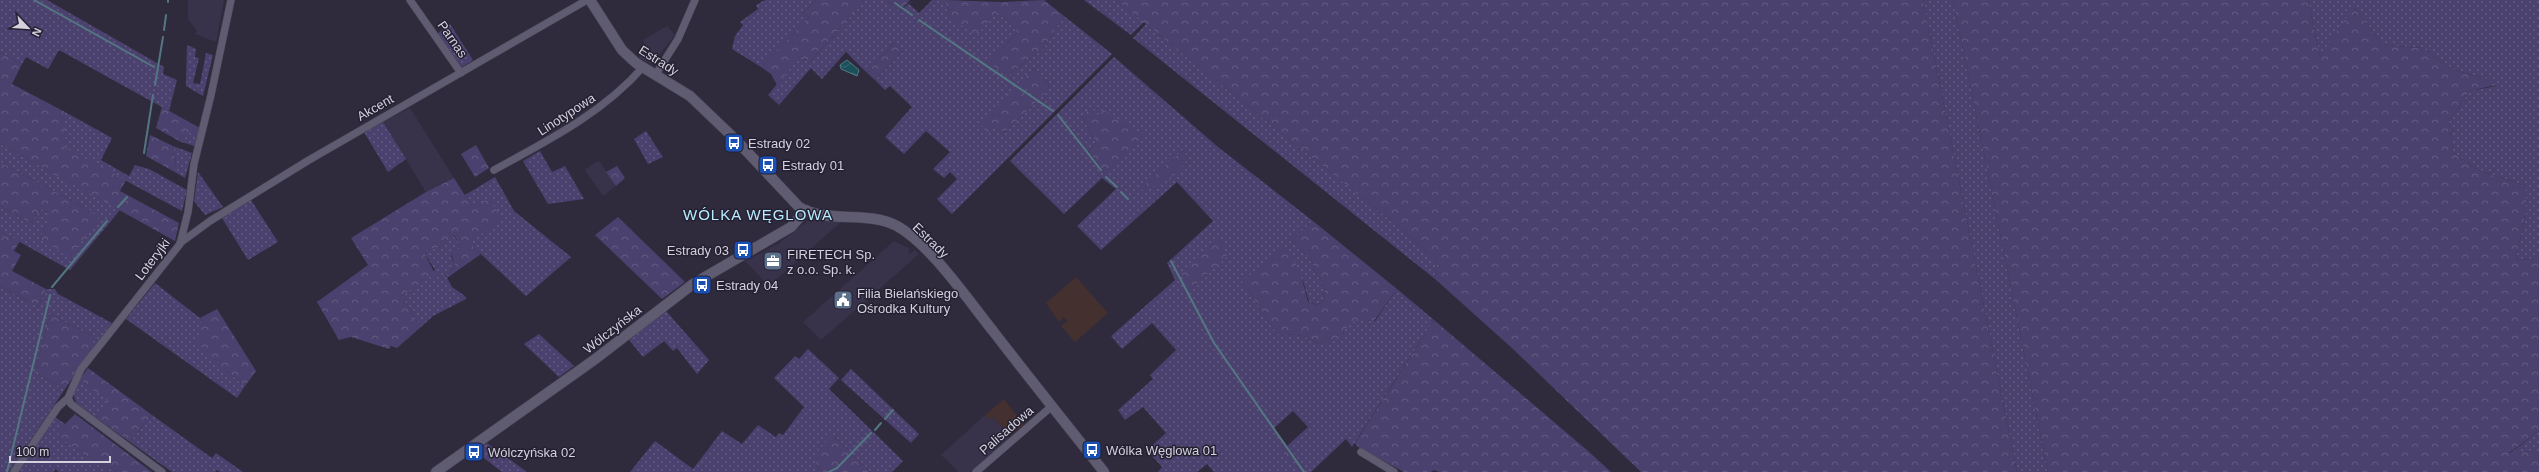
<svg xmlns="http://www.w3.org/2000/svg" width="2539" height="472" font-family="Helvetica,sans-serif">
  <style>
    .built { fill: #38334b }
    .education { fill: #44302f }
    .grass { fill: url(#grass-dots); fill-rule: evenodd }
    .forest { fill: url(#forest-crowns) }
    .water { fill: url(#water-waves); stroke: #527782 }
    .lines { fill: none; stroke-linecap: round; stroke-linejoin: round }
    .stream { stroke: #527782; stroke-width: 2 }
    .street-casing { stroke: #4c4858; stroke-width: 8 }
    .secondary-casing { stroke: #4c4858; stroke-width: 11 }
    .street { stroke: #5f5b70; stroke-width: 7 }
    .secondary { stroke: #5f5b70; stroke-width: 10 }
    .labels { text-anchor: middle; stroke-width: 3; stroke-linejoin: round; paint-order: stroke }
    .street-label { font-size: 13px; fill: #d3d1dd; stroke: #252133 }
    .poi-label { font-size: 13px; fill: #d3d1dd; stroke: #252133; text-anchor: start }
    .quarter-label { font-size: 15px; letter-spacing: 1px; fill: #b6ecfe; stroke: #252133 }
  </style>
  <defs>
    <pattern id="grass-dots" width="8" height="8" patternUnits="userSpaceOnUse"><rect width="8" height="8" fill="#4b416e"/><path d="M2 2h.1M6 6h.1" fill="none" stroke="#645b82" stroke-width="1.8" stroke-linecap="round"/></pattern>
    <pattern id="forest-crowns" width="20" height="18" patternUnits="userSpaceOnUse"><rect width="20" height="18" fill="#4b416e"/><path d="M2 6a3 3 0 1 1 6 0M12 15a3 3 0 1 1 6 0" fill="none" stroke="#645b82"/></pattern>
    <pattern id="water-waves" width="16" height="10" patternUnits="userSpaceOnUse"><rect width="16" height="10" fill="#1b505b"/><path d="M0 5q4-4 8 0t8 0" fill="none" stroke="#3b6872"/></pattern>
  </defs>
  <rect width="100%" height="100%" fill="#2f2b3d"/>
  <path class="built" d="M 188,0 L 224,0 L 216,42 L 195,34 L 197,31 L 188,19 Z
    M 667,26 L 675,35 L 652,64 L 638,58 L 647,48 L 643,40 Z
    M 410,108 L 454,178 L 426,192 L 383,122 Z
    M 596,162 L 600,162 L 616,186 L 603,196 L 585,170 Z
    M 812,218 L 842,221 L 769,286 L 745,261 L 778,244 Z
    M 894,241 L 910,249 L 908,251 L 910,254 L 915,250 L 919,254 L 821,340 L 803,322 Z
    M 985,415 L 990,419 L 993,417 L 1005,430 L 1007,437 L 1010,437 L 970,472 L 959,472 L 941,455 Z"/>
  <path class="education" d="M 1076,277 L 1108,313 L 1075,342 L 1061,326 L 1067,321 L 1064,317 L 1059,322 L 1046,303 Z
    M 1004,399 L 1024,425 L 1007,437 L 1005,430 L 993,417 L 990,419 L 985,415 Z"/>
  <path class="grass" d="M 0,0 L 47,0 L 164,67 L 163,74 L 177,80 L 169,111 L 59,50 L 48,69 L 26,57 L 22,64 L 0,52 Z
    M 765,0 L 815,0 L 803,13 L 809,17 L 761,67 L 732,49 L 735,36 L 743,25 L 740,22 L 758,9 L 756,5 Z
    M 865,0 L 886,0 L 900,11 L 913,0 L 909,4 L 919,13 L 932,0 L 945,0 L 951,18 L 997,12 L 1015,28 L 1017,33 L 989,63 L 1007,76 L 1042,50 L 1064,16 L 1112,54 L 952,214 L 937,199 L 957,179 L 950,172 L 944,178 L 933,169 L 950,152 L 926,131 L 904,154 L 885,137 L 912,107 L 890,86 L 885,90 L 875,80 L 902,51 L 894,43 L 867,73 L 846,52 L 822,79 L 811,68 L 779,105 L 768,95 L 801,56 L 809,63 ZM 1034,68 L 1048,83 L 1049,88 L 1019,84 ZM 1036,102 L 1004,133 L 996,124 Z
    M 1084,0 L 1116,0 L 1144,22 L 1131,35 Z
    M 1923,0 L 1953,0 L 2048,472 L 2017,472 Z
    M 2308,0 L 2539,0 L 2539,257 L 2536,260 L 2516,259 L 2526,211 L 2526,186 L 2478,170 L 2453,152 L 2449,121 L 2470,91 L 2496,86 L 2485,78 L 2454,70 L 2422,48 L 2382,45 L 2355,8 L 2320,56 Z
    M 450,24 L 473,60 L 462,67 L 437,34 Z
    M 1146,24 L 1405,232 L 1437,261 L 1435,279 L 1133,38 Z
    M 187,45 L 196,49 L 195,57 L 199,58 L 193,83 L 200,84 L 206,53 L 213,55 L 203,96 L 186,86 Z
    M 1114,57 L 1218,147 L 1313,221 L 1291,240 L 1311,260 L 1316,274 L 1325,286 L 1323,300 L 1317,305 L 1309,302 L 1303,281 L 1242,281 L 1277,334 C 1293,334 1305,334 1319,344 L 1343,334 L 1346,325 L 1358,319 L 1375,321 L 1397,289 L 1434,320 L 1352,447 L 1346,439 L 1311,472 L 1308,472 L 1287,446 L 1308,427 L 1293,411 L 1274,428 L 1286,444 L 1281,449 L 1301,472 L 1214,472 L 1207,464 L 1197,472 L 1158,472 L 1162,467 L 1147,450 L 1166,433 L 1143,407 L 1125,420 L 1118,410 L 1153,379 L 1150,375 L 1176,350 L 1152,323 L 1122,349 L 1111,336 L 1175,280 L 1167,263 L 1213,221 L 1177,182 L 1101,250 L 1077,226 L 1116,189 L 1102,178 L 1064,214 L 1010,161 ZM 1098,115 L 1106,174 L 1088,151 L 1096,143 L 1082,116 ZM 1183,150 L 1188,158 C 1175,177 1161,184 1140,190 Z
    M 65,112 L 112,138 L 101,160 L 129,176 L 135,165 L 149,169 L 187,190 L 182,211 L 65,148 Z
    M 383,122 L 406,159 L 388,172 L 364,132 Z
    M 192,130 L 199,131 L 195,146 L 181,142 Z
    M 646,131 L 663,157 L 648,164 L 634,139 Z
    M 0,144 L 120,210 L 70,270 L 0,231 L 0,206 L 30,223 L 41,209 L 48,212 L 48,220 L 40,240 L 91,211 L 0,162 Z
    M 173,146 L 192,153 L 185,178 L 173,171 L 176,163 Z
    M 540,151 L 552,172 L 565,166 L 584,199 L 548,204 L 523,161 Z
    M 198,172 L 223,207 L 205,215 L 194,201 Z
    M 495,177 L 514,211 L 571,257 L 526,296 L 469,243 L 473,209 L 465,195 Z
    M 251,200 L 278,242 L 248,260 L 222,218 Z
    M 453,235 L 462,247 L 454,249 L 451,256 L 455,266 L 446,276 L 452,287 L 465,296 L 466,299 L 433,316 L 421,327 L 401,296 L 435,270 L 425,254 L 426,250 L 441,247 Z
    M 155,283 L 200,318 L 226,371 L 245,386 L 237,398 L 126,319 Z
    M 0,286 L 38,307 L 46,289 L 55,289 L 58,294 L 112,323 L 94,347 L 92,336 L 50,314 L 35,373 L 65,389 L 9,472 L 0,472 Z
    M 666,311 L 709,360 L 697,374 L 677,348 L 673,351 L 664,341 L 643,357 L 629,340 Z
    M 539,334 L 574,366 L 559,377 L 524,344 Z
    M 808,349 L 839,378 L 829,389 L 903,461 L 892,472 L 870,472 L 833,435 L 816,465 L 823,472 L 630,472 L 655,441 L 693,469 L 722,431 L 742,444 L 758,425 L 776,437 L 779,433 L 783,435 L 804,407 L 774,378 L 795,356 L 799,359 Z
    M 851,369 L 919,434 L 911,443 L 841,380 Z
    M 80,379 L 109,401 L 96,418 L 76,403 L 73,392 Z
    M 152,415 L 212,458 L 216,453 L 243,472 L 220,472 L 217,470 L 215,472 L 172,472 L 130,442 Z
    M 55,417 L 65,424 L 58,436 L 91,459 L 117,472 L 59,472 L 55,469 L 54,472 L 17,472 Z
    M 2539,431 L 2539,456 L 2532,451 L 2509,454 Z
    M 487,443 L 527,472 L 502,472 L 476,452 Z"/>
  <path class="forest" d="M 815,0 L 865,0 L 809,63 L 801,56 L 777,85 L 771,74 L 761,67 L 809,17 L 803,13 Z
    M 886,0 L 910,0 L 900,11 Z
    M 945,0 L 1002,2 L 1044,0 L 1064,16 L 1042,50 L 1007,76 L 989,63 L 1017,33 L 1015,28 L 997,12 L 976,36 L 951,18 Z
    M 1116,0 L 1923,0 L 2017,472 L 1641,472 L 1513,349 L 1435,279 L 1437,261 L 1405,232 Z
    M 1953,0 L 2308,0 L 2320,56 L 2346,18 L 2355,8 L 2382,45 L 2422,48 L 2454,70 L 2485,78 L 2496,85 L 2470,91 L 2449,121 L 2453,152 L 2478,170 L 2526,186 L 2526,211 L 2516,259 L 2536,260 L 2539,257 L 2539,431 L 2509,453 L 2533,451 L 2539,456 L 2539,472 L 2048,472 Z
    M 894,43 L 903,50 L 875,80 L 867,73 Z
    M 0,52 L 22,64 L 12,84 L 65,112 L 66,148 L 126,180 L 120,191 L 179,223 L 175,241 L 0,144 Z
    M 1034,68 L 1048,83 L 1049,88 L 1039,98 L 1018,84 Z
    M 1015,87 L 1036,102 L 1004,133 L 996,125 L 988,133 L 979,123 Z
    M 162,107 L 200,128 L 199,131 L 192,131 L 181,142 L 156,128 Z
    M 1091,107 L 1098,115 L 1103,110 L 1146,136 L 1106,174 L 1088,151 L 1096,143 L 1082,116 Z
    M 150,135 L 173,146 L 176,163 L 173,171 L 146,156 Z
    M 476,145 L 489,168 L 475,177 L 461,154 Z
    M 1183,150 L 1188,158 C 1176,176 1161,187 1139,190 Z
    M 0,162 L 91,211 L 99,218 L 70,257 L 40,240 L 48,220 L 48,212 L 41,209 L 30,223 L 0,206 Z
    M 617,166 L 625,178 L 616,186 L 606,172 Z
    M 454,178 L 473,208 L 489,198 L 502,219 L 469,243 L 481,254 L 447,278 L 447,275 L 455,266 L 451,253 L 454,249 L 461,247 L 454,235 L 441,247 L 426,250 L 425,254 L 435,274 L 401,296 L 421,327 L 397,348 L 391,346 L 389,349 L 351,337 L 339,340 L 317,302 L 368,265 L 351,238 L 426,192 Z
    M 618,217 L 685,282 L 662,299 L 595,235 Z
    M 1313,221 L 1397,289 L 1374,321 C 1353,319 1349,320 1340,340 L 1319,344 C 1305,334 1293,334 1277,334 L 1242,281 L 1283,247 L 1299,268 L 1308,302 L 1317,305 L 1323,300 L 1325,286 L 1316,274 L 1311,260 L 1291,240 Z
    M 0,231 L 20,241 L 14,251 L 21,255 L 12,271 L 46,289 L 38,307 L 0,286 Z
    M 1220,239 L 1227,257 L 1189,290 L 1181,273 Z
    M 217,309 L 256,371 L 245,386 L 226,371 L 197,342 L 203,324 L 200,318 Z
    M 50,314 L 92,336 L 94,347 L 65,389 L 35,373 Z
    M 1434,320 L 1588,451 L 1611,472 L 1439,472 L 1434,470 L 1431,472 L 1404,472 L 1358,447 L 1355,443 Z
    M 88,368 L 152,415 L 130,442 L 96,418 L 108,401 L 80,379 Z
    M 75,414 L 152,472 L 117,472 L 91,459 L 57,436 L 65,424 Z
    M 832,435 L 833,435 L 870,472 L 823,472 L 816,465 L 817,452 Z
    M 1286,444 L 1287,446 L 1308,472 L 1301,472 L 1280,449 Z"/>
  <path class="water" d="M 847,60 L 859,70 L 857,76 L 841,69 L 840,65 Z"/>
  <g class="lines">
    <path class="stream" d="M 34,0 L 154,67
      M 168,2 L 168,0
      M 895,3 L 912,15
      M 919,20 L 1053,111
      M 164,30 L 166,15
      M 155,85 L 163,37
      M 1058,115 L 1101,170
      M 144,153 L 153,95
      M 1106,177 L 1117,187
      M 1121,192 L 1128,199
      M 118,207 L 127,197
      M 1171,261 L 1214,343 L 1304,472
      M 52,287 L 107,221
      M 885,419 L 893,410
      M 875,430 L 881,423
      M 7,472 L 50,295
      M 829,472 L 837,468 L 871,433"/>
    <defs>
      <path id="street" d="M 410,0 L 461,73
        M 656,74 L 678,39 L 695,0
        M 494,170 C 547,141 603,113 643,67
        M 180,243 L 210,221 L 309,160 L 587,0
        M 68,398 L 71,404 L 162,472
        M 1361,452 L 1394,472
        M 14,472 L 58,407 L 68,398 L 81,369 L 180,244 L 188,212 L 194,164 L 211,95 L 231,0
        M 976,472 L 1052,406"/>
      <path id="secondary" d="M 590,0 L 622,50 L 636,63 L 690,96 L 736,140 L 799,207 C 828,224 867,210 897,226 C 931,245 968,300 993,331 C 1029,378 1067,425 1104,472
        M 436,472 L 594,360 L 693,284 L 791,227 L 806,210"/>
    </defs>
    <use href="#street" class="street-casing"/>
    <use href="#secondary" class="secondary-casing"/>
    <use href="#street" class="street"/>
    <use href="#secondary" class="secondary"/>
  </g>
  <defs>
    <symbol id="bus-square" viewBox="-11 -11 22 22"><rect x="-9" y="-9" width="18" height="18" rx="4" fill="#1a4fb4" stroke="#252133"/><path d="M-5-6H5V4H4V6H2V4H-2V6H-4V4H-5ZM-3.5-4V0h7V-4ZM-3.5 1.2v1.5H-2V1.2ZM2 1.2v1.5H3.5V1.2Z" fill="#fff"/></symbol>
    <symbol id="office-square" viewBox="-11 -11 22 22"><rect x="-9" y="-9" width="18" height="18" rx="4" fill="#5c6f8a" stroke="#252133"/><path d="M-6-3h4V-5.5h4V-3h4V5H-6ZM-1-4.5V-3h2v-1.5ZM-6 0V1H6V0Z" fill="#fff"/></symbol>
    <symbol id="civic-square" viewBox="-11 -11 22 22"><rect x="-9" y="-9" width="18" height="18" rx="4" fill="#5c6f8a" stroke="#252133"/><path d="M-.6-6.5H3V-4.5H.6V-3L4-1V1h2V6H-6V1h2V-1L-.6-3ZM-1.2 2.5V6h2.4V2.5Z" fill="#fff"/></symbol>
  </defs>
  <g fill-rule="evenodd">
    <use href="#bus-square" x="723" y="132" width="22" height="22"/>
    <use href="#bus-square" x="757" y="154" width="22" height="22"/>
    <use href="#bus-square" x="732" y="239" width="22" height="22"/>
    <use href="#office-square" x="762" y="250" width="22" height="22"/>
    <use href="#bus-square" x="691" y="274" width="22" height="22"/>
    <use href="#civic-square" x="832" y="289" width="22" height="22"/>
    <use href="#bus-square" x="1081" y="439" width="22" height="22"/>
    <use href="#bus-square" x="463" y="441" width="22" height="22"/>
  </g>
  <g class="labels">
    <g class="street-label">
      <text transform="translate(453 39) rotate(55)" y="5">Parnas</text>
      <text transform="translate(659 60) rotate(32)" y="5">Estrady</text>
      <text transform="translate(375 107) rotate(-30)" y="5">Akcent</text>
      <text transform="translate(566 114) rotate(-33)" y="5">Linotypowa</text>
      <text transform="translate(931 240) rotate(44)" y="5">Estrady</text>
      <text transform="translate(152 259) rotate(-53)" y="5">Loteryjki</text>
      <text transform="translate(612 329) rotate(-38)" y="5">Wólczyńska</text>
      <text transform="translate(1006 430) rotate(-41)" y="5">Palisadowa</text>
    </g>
    <g class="poi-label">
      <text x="748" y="148">Estrady 02</text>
      <text x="782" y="170">Estrady 01</text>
      <text x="729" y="255" text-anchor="end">Estrady 03</text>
      <text x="787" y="259">FIRETECH Sp.<tspan x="787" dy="15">z o.o. Sp. k.</tspan></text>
      <text x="716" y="290">Estrady 04</text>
      <text x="857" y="298">Filia Bielańskiego<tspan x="857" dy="15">Ośrodka Kultury</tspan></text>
      <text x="1106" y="455">Wólka Węglowa 01</text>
      <text x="488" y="457">Wólczyńska 02</text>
    </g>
    <g class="quarter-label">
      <text x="758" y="220">WÓLKA WĘGLOWA</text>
    </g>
  </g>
  <g transform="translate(28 28) rotate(115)" stroke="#252133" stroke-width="3" paint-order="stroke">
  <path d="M0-3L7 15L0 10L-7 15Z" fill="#d3d1dd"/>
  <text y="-6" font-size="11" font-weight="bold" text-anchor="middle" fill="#d3d1dd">N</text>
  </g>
  <path d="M10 456v6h100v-6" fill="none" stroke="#d3d1dd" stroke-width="2"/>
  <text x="16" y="456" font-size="12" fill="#d3d1dd" stroke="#252133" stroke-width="3" paint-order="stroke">100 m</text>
</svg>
